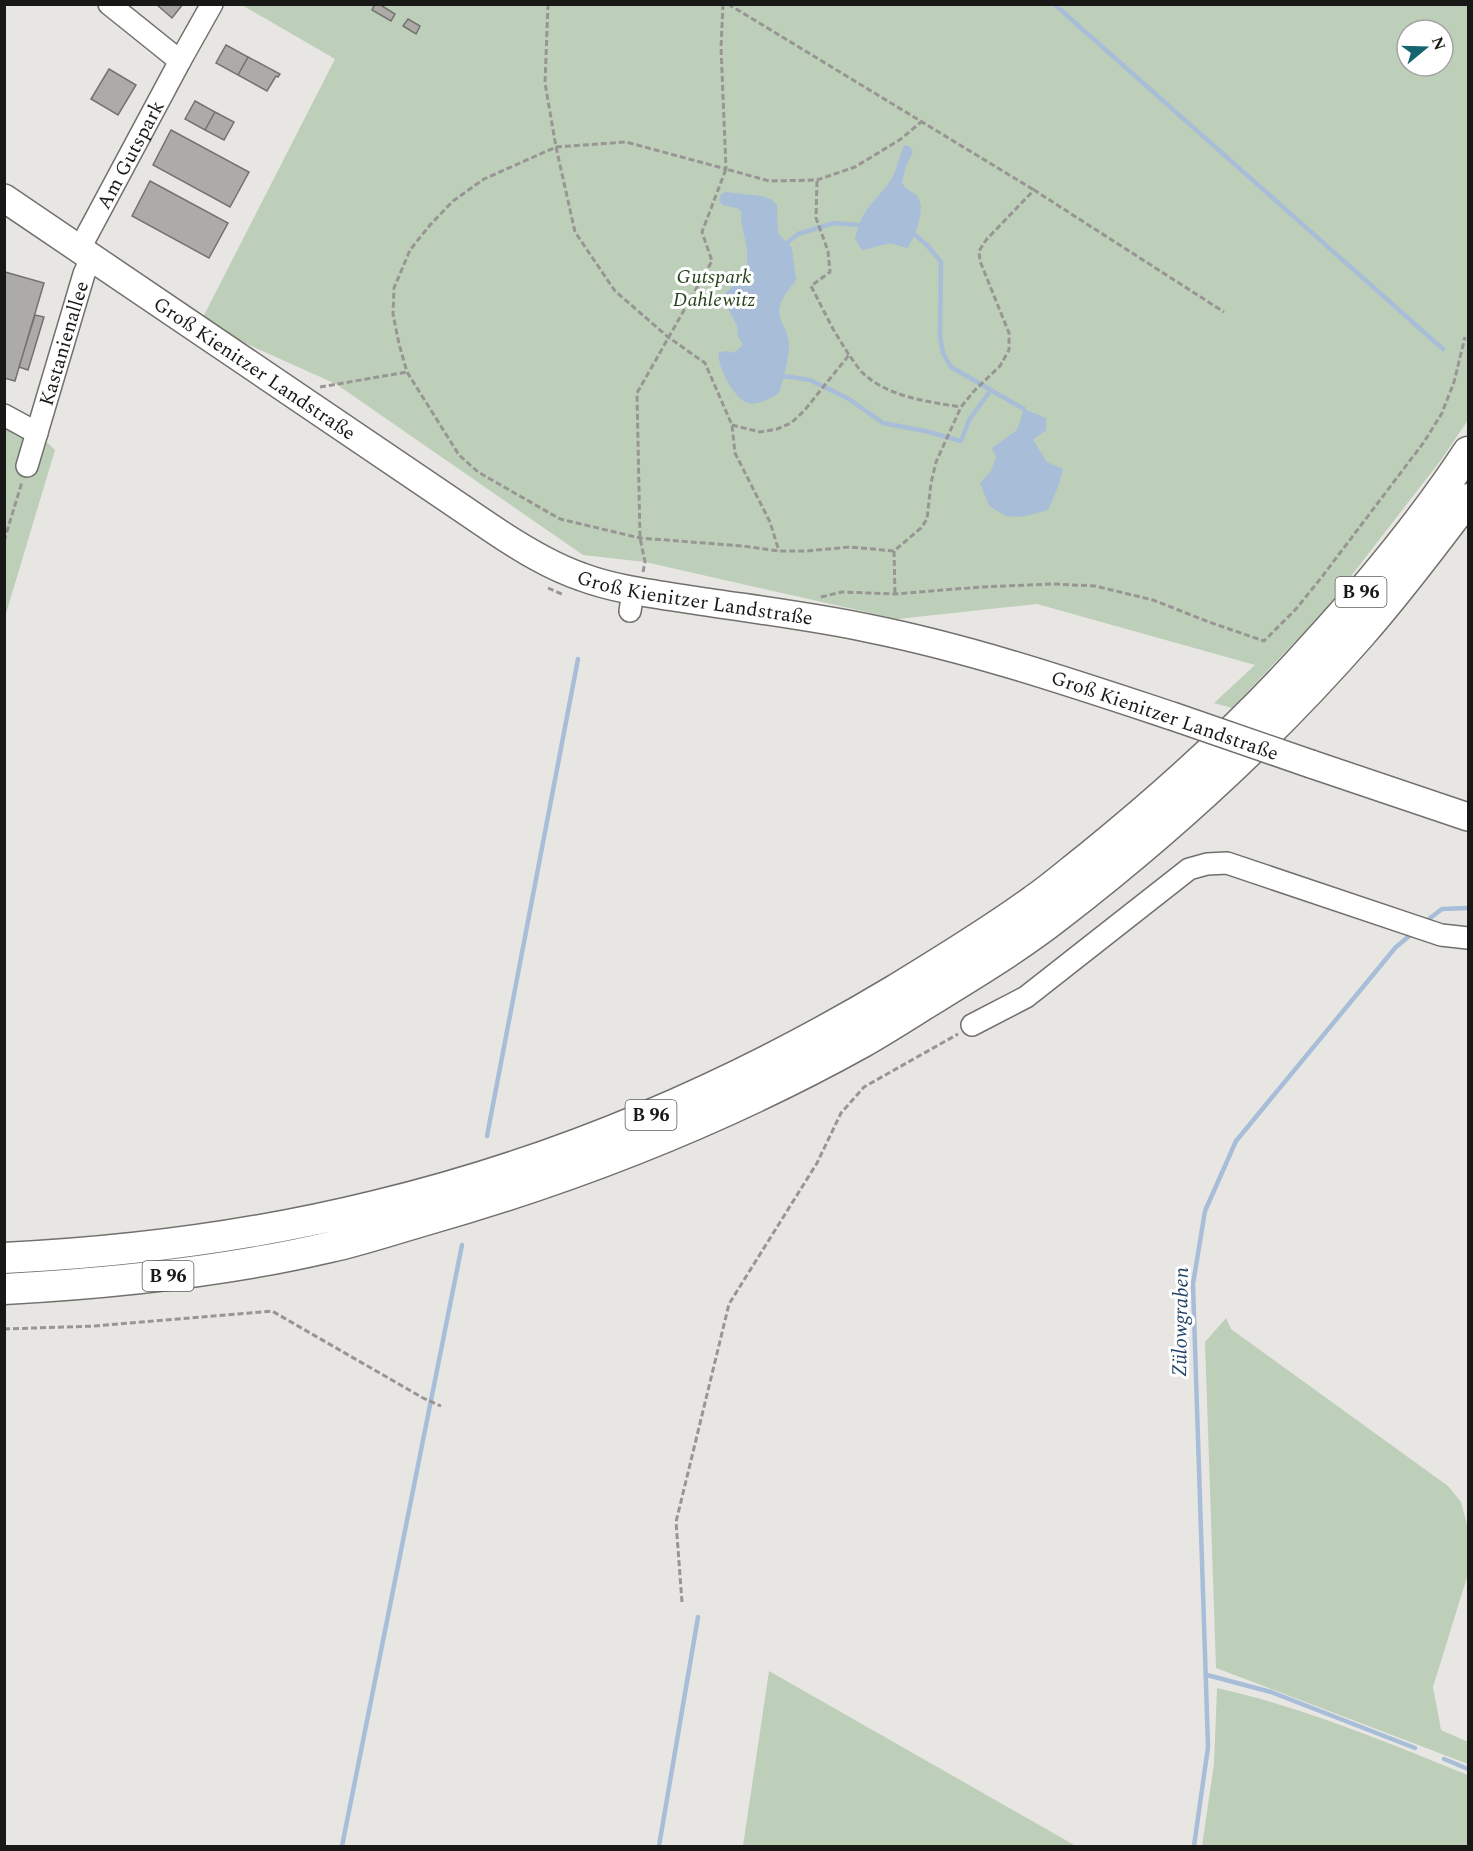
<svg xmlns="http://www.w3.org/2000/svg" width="1473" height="1851" font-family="Spectral,serif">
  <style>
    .green { fill: #becfb9; fill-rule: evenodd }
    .water { fill: #a7bdd8 }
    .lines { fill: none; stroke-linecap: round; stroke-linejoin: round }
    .stream { stroke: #a7bdd8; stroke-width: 4.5 }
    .building { fill: #adaba8; stroke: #73726f; stroke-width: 1.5 }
    .minor-casing { stroke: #71706d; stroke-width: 24 }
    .major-casing { stroke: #71706d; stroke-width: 30 }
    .highway-casing { stroke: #71706d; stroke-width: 33 }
    .path { stroke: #979694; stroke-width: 3; stroke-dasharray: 6 3; stroke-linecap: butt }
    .minor { stroke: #fff; stroke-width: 21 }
    .major { stroke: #fff; stroke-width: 27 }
    .highway { stroke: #fff; stroke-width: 30 }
    .major-bridge-casing { stroke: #71706d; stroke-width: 30; stroke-linecap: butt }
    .major-bridge { stroke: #fff; stroke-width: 27 }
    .labels { text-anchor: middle; stroke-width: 6; stroke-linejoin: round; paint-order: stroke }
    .shield { fill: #fff; stroke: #5d5d5d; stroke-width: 1.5 }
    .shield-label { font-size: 18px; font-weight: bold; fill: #181817 }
    .street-label { font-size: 20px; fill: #181817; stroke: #fff }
    .park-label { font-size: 20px; font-style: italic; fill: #24431b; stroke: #fff }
    .water-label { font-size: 21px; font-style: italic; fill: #224469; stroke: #fff }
  </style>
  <rect width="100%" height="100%" fill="#e8e6e3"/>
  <path class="green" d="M 242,5 L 1468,5 L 1468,420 L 1441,460 L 1324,611 L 1232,708 L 1214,703 L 1255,665 L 1037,604 L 897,619 L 645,562 L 583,555 L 336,384 L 200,323 L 335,59 ZM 1407,30 L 1443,30 L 1443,66 L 1407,66 Z
    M 5,418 L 37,433 L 55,450 L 5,617 Z
    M 1226,1318 L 1231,1329 L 1448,1486 L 1461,1502 L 1468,1528 L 1468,1574 L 1433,1687 L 1441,1730 L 1468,1742 L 1468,1764 L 1216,1668 L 1205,1342 Z
    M 769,1671 L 1076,1846 L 743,1846 Z
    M 1217,1688 C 1303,1707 1386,1742 1468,1775 L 1468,1846 L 1202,1846 L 1214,1764 Z"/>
  <path class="water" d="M 904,145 L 910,146 L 913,152 L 906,166 L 902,183 C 906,190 910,190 916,195 C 928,205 915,236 908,248 C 901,248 896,243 888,244 C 879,245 871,249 862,250 L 855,239 C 861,210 871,206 888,184 C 896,174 899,157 904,145 Z
    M 726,192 L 761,196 L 771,199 L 777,205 L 778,233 L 792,248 L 796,280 C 783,298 773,306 784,327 C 787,333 789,339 789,346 C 789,361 783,378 779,393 C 771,398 758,406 748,403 C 735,400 716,366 719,352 L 728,351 L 734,353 L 743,345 L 738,336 L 737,326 L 722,297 C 729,289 737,283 742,275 C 755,255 740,234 741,212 L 737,208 L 722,205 L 719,200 L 721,194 Z
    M 1024,409 L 1046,418 L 1046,430 L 1033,440 L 1047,462 L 1063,469 L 1058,487 L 1048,510 L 1022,517 L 1006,516 L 989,506 L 980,483 L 991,471 L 996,457 L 992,448 L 1017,430 Z"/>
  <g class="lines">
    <path class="stream" d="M 1054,4 L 1443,349
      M 915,235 L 927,245 L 941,262 L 940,337 L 943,353 L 951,367 L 1024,409
      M 788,242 L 798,234 L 834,223 L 858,225
      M 783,376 L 810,380 L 849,399 L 883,423 L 925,431 L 961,441 L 969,420 L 991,390
      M 1425,922 L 1442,909 L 1468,908
      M 487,1136 L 578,659
      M 1207,1675 L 1271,1692 L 1415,1748
      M 1444,1759 L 1468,1769
      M 342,1846 L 462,1245
      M 659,1846 L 698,1617
      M 1194,1846 L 1208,1747 L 1193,1284 L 1205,1211 L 1236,1141 L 1396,947 L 1414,932"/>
  </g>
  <path class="building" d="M 156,4 L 183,4 L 172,18 Z
    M 375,4 L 379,4 L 395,14 L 391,21 L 372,10 Z
    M 408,19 L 420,26 L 416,34 L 403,26 Z
    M 226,45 L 248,57 L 238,75 L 216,63 Z
    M 248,57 L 280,74 L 278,77 L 276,76 L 267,91 L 238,75 Z
    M 109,69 L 136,85 L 118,115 L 91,99 Z
    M 195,101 L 215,112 L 205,130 L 185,119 Z
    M 215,112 L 234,122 L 224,140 L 205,130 Z
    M 171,130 L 249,172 L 230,207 L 153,165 Z
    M 150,181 L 228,223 L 209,258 L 132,216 Z
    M 5,272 L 44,283 L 15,381 L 4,378 Z
    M 35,315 L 44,317 L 28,370 L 19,367 Z"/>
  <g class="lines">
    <defs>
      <g id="minor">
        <path d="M 109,4 L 180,61 L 212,4"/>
        <path id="s1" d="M 80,248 L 180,61"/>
        <path d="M 4,415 L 37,433"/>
        <path id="s2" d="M 27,466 L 84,274 L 92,256"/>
        <path d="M 630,611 L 633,591"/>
        <path d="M 972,1025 L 1026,997 L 1189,869 L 1207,864 L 1227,863 L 1441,935 L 1468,938"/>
      </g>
      <g id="major">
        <path id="s3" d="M 4,198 L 494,530 C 521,548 550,566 582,577 C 617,590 655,594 693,600 C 751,609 810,616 867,628 C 972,649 1072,683 1172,716"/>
        <path d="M 1311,764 L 1468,817"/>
      </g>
      <path id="highway" d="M 4,1258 C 129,1252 253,1236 375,1206 C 559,1162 733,1087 895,990 C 942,961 989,933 1034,900 C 1053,887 1071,871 1089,857 C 1168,793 1243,725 1311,649 C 1368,587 1422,522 1468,452
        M 4,1289 C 114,1283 223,1272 330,1247 C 361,1240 391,1230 422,1221 C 574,1178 722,1120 861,1043 C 884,1030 906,1016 928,1002 C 972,975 1017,948 1058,916 C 1167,832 1270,738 1361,634 C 1399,591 1434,544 1468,499"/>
    </defs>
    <use href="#minor" class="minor-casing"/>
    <use href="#major" class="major-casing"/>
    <use href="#highway" class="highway-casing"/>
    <path class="path" d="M 548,4 L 545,83 L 556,147 L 575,232 L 615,291 L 668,337 L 705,363 L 732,425 L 735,453 L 770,522 L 779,551
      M 723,4 L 721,47 L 726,169 L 626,142 L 556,147 L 484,179 L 453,201 L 430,225 L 410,250 L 394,288 L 393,314 L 399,344 L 407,372 L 459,455 L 478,472 L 560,519 L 640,538 L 743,546 L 779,551 L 806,551 L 850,547 L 894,551 L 921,528 L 927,519 L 931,483 L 936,462 L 961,407 L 974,391 L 1000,366 L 1009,350 L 1009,333 L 980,261 L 979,251 L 986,240 L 1034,190 L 1224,312
      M 728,4 L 1034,190
      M 817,181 L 816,218 L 828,251 L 830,272 L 811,286 L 833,329 L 849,355
      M 320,387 L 407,372
      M 732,425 L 760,432 L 777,429 L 791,423 L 804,411 L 849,355 C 854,361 858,369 864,374 C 888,397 930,402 961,407
      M 4,541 L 22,482
      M 894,551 L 895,594
      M 643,572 L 645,562 L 640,538 L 637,393 L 712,261 L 702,232 L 726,169 L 769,181 L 817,180 L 855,167 L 901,139 L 921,122
      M 548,588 L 564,595
      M 821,597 L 842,592 L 895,594 L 981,587 L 1053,584 L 1095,586 L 1153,600 L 1209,622 L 1264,641 L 1296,609 L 1321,578 L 1424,442 L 1442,413 L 1454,382 L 1465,337
      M 4,1329 L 95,1326 L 272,1311 L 423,1398 L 441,1406
      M 682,1602 L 676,1522 L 729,1304 L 817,1163 L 841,1113 L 864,1087 L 958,1034"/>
    <use href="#minor" class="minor"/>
    <use href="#major" class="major"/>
    <use href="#highway" class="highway"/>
    <defs>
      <path id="major-bridge" d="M 1172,716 L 1311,764"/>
    </defs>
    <use href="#major-bridge" class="major-bridge-casing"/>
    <use href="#major-bridge" class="major-bridge"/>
  </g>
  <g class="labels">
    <g class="shield">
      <rect x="1335.5" y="577" width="51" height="30" rx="4.5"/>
      <rect x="625.5" y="1100" width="51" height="30" rx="4.5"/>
      <rect x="142.5" y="1261" width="51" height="30" rx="4.5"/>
    </g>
    <g class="shield-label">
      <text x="1361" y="598">B 96</text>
      <text x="651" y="1121">B 96</text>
      <text x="168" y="1282">B 96</text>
    </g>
    <g class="street-label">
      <text dy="7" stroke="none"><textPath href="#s1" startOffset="106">Am Gutspark</textPath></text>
      <text dy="7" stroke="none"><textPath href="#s2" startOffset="128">Kastanienallee</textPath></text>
      <text dy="7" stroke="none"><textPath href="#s3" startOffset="303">Groß Kienitzer Landstraße</textPath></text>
      <text dy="7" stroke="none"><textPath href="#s3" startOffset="807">Groß Kienitzer Landstraße</textPath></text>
      <text transform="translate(1165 715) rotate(19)" y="7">Groß Kienitzer Landstraße</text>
    </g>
    <g class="park-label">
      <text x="714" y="283">Gutspark<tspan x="714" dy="23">Dahlewitz</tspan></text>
    </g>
    <g class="water-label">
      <text transform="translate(1180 1322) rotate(-89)" y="7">Zülowgraben</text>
    </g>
  </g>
  <rect width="1473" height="1851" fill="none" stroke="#181817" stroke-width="12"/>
  <g transform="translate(1425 48) rotate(71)"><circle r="28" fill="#ffffff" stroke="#a3a3a2" stroke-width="1.5"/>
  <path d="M0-4.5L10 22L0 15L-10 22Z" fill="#18646e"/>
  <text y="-9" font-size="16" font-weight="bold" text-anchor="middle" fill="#181817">N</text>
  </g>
</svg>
